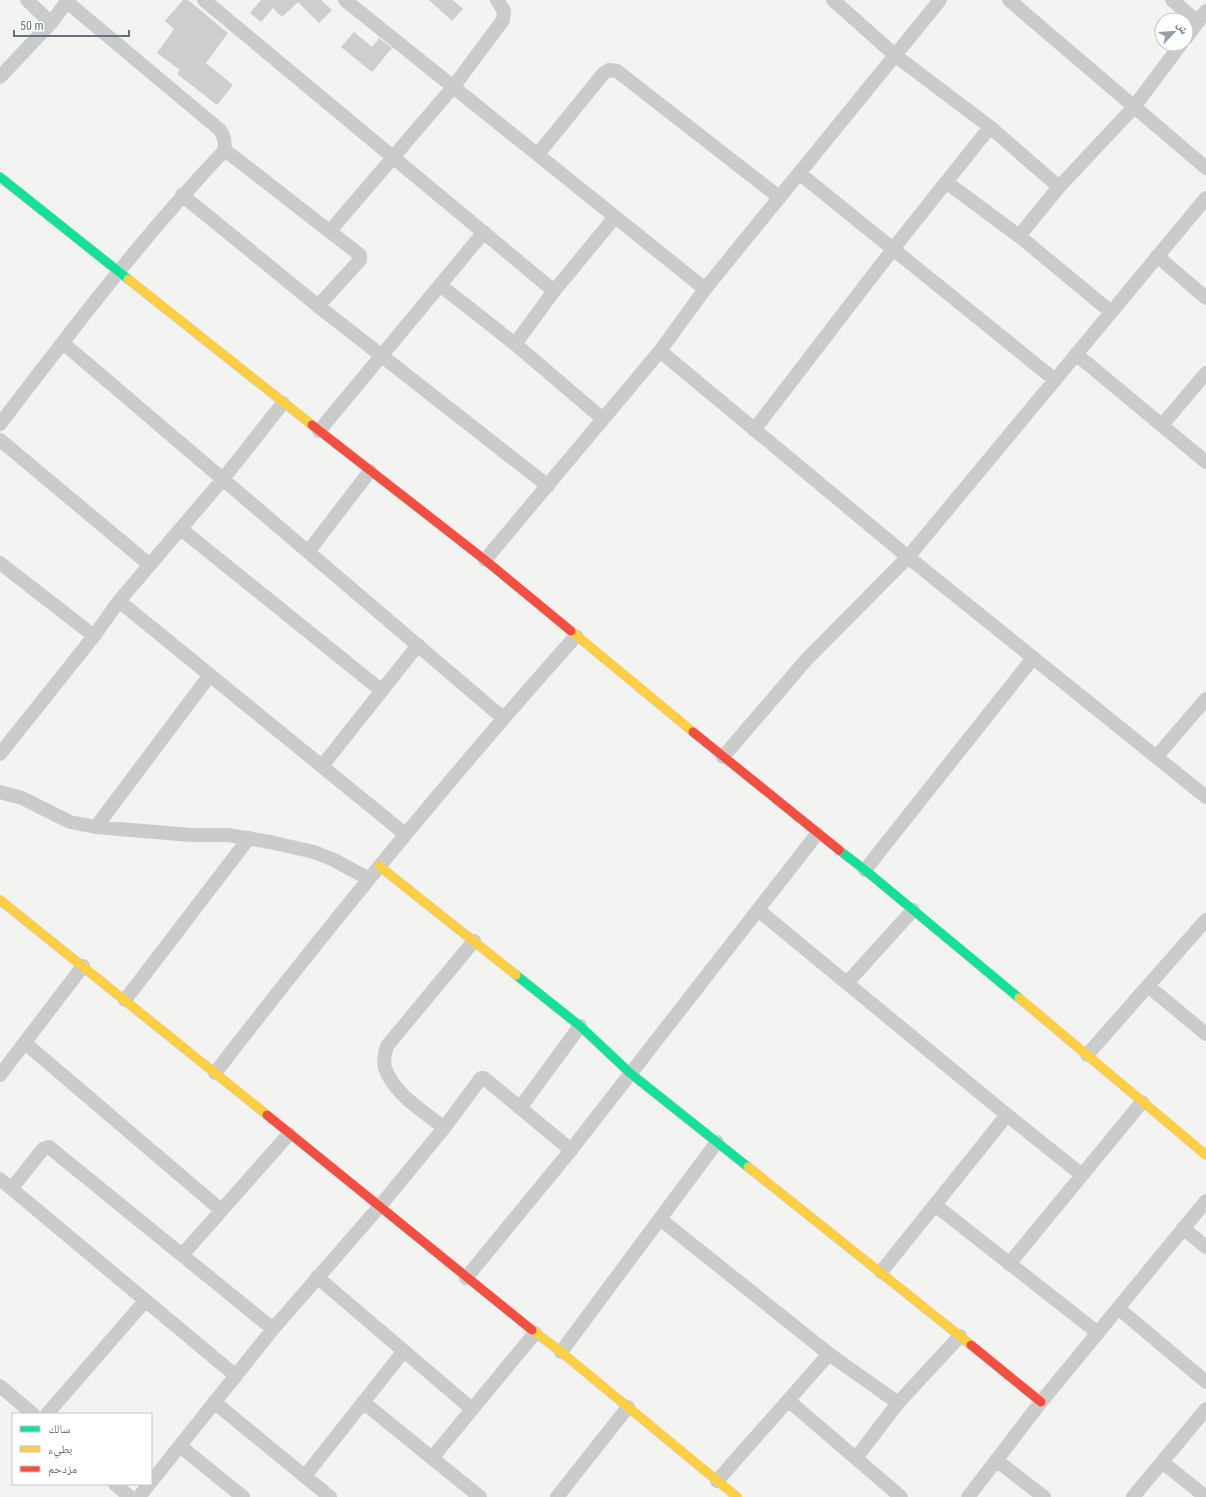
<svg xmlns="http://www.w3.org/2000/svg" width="1206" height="1497" font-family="'Roboto Condensed','Noto Naskh Arabic',sans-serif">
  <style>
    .building { fill: #cdcece }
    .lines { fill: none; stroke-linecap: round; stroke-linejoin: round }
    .fast-casing { stroke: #d0d1d0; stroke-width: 10 }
    .slow-casing { stroke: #d0d1d0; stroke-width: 10 }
    .jam-casing { stroke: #d0d1d0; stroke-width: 10 }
    .street { stroke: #cacccc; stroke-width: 14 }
    .fast { stroke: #16e098; stroke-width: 9 }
    .slow { stroke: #ffcf43; stroke-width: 9 }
    .jam { stroke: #f24e42; stroke-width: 9 }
  </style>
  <rect width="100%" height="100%" fill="#f3f3f1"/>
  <path class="building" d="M 183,0 L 188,0 L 228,33 L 206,63 L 233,85 L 217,105 L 177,74 L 180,70 L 157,53 L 174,29 L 165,21 Z
    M 261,0 L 321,0 L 332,10 L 319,23 L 298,2 L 282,17 L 273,8 L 261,22 L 250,13 Z
    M 429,0 L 453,0 L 463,9 L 452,21 Z
    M 354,32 L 372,47 L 379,38 L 392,48 L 372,72 L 341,47 Z"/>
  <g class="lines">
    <defs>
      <path id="fast" d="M 0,177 L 128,279
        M 839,850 L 865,870 L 1019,998
        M 516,975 L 580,1026 L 630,1073 L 748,1167"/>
      <path id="slow" d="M 128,279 L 312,425
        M 571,631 L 693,732
        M 379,866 L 516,975
        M 0,900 L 267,1115
        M 1019,998 L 1206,1155
        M 748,1167 L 971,1345
        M 532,1330 L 561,1352 L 737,1497"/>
      <path id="jam" d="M 312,425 L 485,560 L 571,631
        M 693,732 L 839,850
        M 267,1115 L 532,1330
        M 971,1345 L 1041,1402"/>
    </defs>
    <use href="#fast" class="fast-casing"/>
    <use href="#slow" class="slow-casing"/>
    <use href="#jam" class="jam-casing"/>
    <path class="street" d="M 27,0 L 51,23
      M 204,0 L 554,291
      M 345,0 L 705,289
      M 833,0 L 896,56 L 990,127 L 1059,187
      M 1009,0 L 1206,168
      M 1172,0 L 1198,22
      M 67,2 L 220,130 L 224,138 L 225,150 L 360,255 L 360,260 L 318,306
      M 1186,38 L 1206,11
      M 0,77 L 51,23 L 68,0
      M 538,154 L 603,74 L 609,70 L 617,71 L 779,197
      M 799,173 L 1055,380
      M 946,182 L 1019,236 L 1111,312
      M 182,195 L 318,306 L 548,486
      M 330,231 L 454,86 L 503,20 L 504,11 L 497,0
      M 1019,236 L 1059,187 L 1134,107 L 1181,44
      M 1157,256 L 1206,298
      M 440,285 L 515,344 L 603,419
      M 63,343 L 503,718
      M 515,344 L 554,291 L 615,217
      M 660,351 L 908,557 L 1206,797
      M 1076,354 L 1206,462
      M 0,424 C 72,330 143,236 225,150
      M 1162,425 L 1206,373
      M 754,430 L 893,249 L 990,127
      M 319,431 L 484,232
      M 0,440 L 150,565
      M 181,529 L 382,691
      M 308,552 L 370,471
      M 485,560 L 660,351 L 705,289 L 940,0
      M 0,563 L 94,636
      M 119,601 L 405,834
      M 0,754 L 94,636 L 119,601 L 223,479 L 283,403
      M 723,757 L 806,660 L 908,557 L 1206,198
      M 1156,757 L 1206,699
      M 322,766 L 418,645
      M 0,792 L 22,798 L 70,822 L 96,827 L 191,835 L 228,835 L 270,842 L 314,852 L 334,860 L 369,879
      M 96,827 L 210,675
      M 865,870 L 1033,658
      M 758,910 L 1007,1115 L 1082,1175
      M 847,983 L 913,910
      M 1148,986 L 1206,1034
      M 125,1000 L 249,838
      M 25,1043 L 221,1210
      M 1087,1055 L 1206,920
      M 215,1073 C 331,923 450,777 576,636
      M 0,1075 L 83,966
      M 520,1108 L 580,1026
      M 444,1128 C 423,1111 394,1094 385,1068 C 383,1061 385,1053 387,1046 L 474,941
      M 0,1179 L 236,1376
      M 12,1188 L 43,1149 L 49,1147 L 273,1329
      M 935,1205 L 1098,1333
      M 660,1219 L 829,1354 L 898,1403
      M 1183,1228 L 1206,1247
      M 182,1255 L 289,1134
      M 1009,1264 L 1142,1102
      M 881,1272 L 1007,1115
      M 317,1277 L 472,1409
      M 466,1278 L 571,1150 L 817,834
      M 1118,1308 L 1206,1382
      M 561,1352 L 717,1142
      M 0,1386 L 33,1414
      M 789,1401 L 901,1497
      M 214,1402 L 330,1497
      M 363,1402 L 480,1497
      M 47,1414 L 145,1301
      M 180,1446 L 243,1497
      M 432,1458 L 535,1333
      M 856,1458 L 898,1403 L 960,1336
      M 996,1460 L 1044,1497
      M 1162,1462 L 1206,1497
      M 305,1476 L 403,1352
      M 717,1481 L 829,1354
      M 151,1482 L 273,1329 L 380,1206 L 444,1128 L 481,1078 L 484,1078 L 571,1150
      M 115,1484 L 130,1497
      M 139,1497 L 149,1484
      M 557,1497 L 628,1407
      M 968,1497 L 1041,1402 L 1206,1201
      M 1133,1497 L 1206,1409"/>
    <use href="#fast" class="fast"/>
    <use href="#slow" class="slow"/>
    <use href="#jam" class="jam"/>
  </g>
  <rect x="12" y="1413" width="140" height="72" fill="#ffffff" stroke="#c1c7cd"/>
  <rect x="20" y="1426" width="20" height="6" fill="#16e098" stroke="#c1c7cd"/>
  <text x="48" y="1433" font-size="12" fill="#637381">سالك</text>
  <rect x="20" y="1446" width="20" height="6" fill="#ffcf43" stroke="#c1c7cd"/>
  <text x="48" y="1453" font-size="12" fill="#637381">بطيء</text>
  <rect x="20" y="1466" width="20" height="6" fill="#f24e42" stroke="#c1c7cd"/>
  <text x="48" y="1473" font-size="12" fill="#637381">مزدحم</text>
  <g transform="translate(1174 32) rotate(65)"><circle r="19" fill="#ffffff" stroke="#c1c7cd"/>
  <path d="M0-3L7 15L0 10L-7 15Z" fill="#95a0a8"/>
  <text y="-6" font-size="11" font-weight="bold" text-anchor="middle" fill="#637381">ش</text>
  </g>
  <path d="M14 30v6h115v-6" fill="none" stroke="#637381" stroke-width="2"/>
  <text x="20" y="30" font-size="12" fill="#637381" stroke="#ffffff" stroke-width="3" paint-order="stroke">50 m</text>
</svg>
